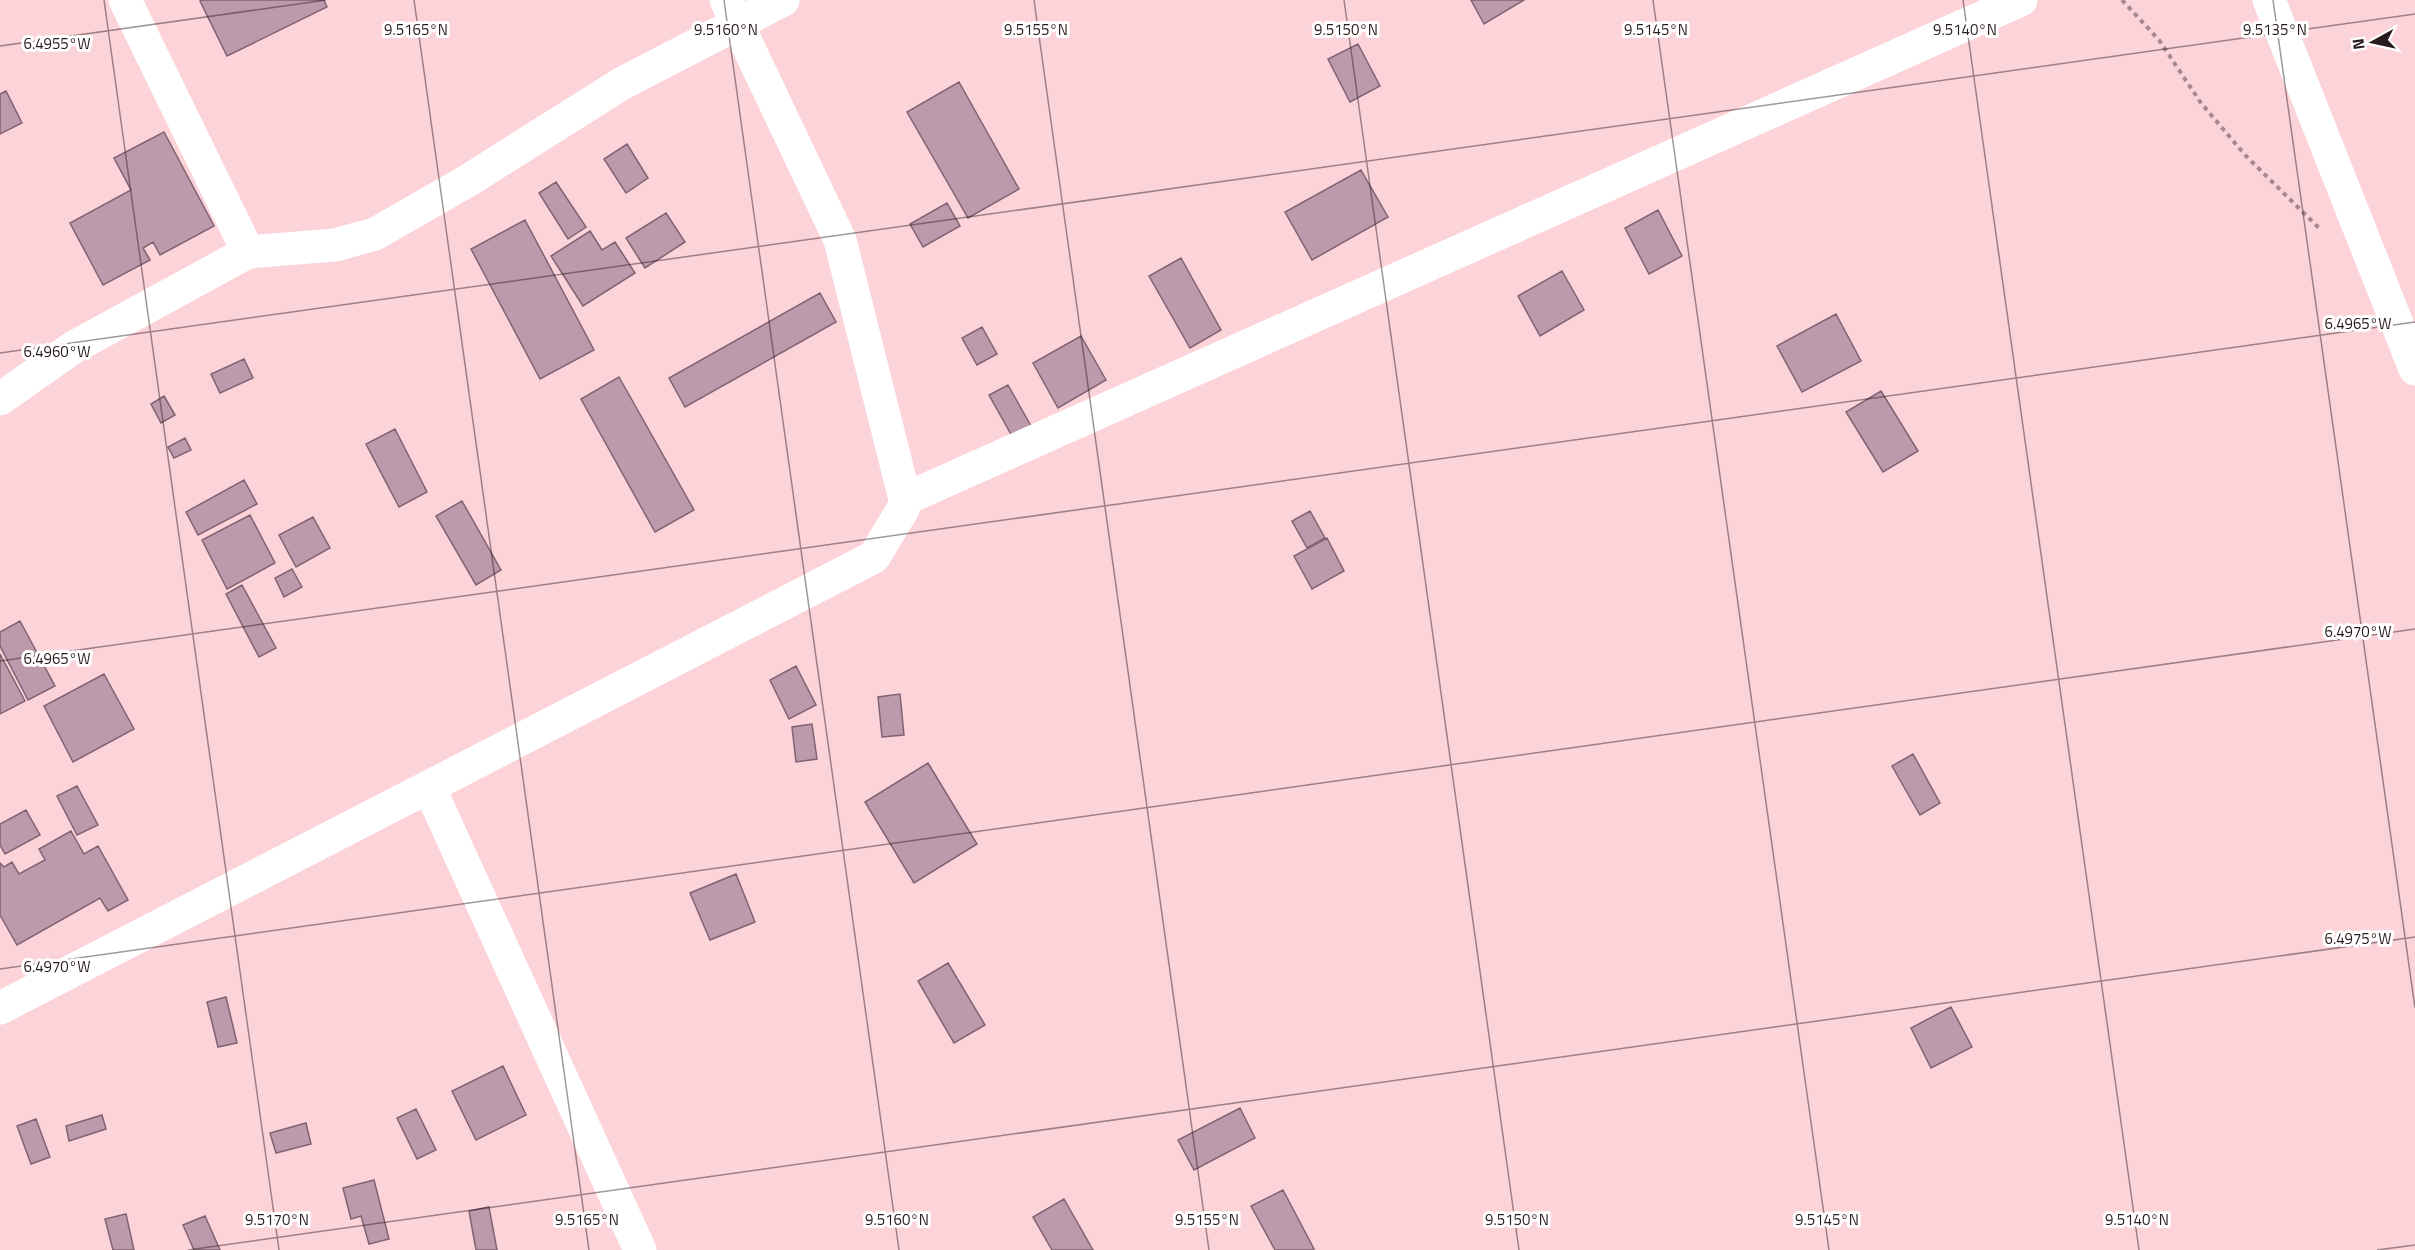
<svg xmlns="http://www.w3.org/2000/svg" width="2415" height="1250" font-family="'Titillium Web',sans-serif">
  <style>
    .building { fill: #bc9aab; stroke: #816272; stroke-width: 1.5 }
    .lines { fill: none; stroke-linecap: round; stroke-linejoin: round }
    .path { stroke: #a7898d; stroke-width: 4; stroke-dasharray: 4.5 4.5; stroke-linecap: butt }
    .minor { stroke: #fff; stroke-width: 33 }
    .ticks { fill: none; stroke: #291b1d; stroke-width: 1.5; stroke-opacity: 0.45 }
    .ticks-label { font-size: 15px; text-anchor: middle; fill: #291b1d; stroke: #fff; stroke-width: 6; stroke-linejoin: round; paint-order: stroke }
  </style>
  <rect width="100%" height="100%" fill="#fcd3d9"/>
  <path class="building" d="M 202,0 L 324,0 L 327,7 L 227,56 L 200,1 Z
    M 1471,0 L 1524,0 L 1484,24 Z
    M 1358,44 L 1380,86 L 1350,102 L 1328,59 Z
    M 959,82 L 1019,189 L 968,218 L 907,112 Z
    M 6,91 L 22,123 L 0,134 L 0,94 Z
    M 164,132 L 214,226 L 160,255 L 153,242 L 143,248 L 150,260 L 103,285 L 70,223 L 131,190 L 114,158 Z
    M 627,144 L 648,178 L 626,193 L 604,159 Z
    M 1361,170 L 1388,217 L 1312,260 L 1285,212 Z
    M 556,182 L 586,227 L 568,239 L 539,193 Z
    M 947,203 L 960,226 L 923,247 L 910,224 Z
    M 1658,210 L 1682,256 L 1649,274 L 1625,228 Z
    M 666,213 L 685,242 L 645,268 L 626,238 Z
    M 525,220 L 594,350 L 540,379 L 471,249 Z
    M 590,231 L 602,250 L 615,242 L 635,273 L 583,306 L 551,256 Z
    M 1181,258 L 1221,330 L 1190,348 L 1149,276 Z
    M 1562,271 L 1584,310 L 1540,336 L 1518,296 Z
    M 820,293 L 836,322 L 685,407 L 669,378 Z
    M 1836,314 L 1861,361 L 1802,392 L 1777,346 Z
    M 982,327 L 997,354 L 977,365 L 962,338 Z
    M 1081,336 L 1106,380 L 1058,408 L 1033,363 Z
    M 244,359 L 253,378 L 220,393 L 211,374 Z
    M 619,377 L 694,510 L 655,532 L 581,399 Z
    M 1008,385 L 1031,426 L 1012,436 L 989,395 Z
    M 1881,391 L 1918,451 L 1883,472 L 1846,412 Z
    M 164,396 L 175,415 L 161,423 L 151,404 Z
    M 395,429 L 427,492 L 399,507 L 366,444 Z
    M 185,438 L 191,450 L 174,458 L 168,447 Z
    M 244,480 L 257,504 L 198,535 L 186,512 Z
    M 462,501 L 501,570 L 476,585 L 436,516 Z
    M 1310,511 L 1325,538 L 1307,548 L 1292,521 Z
    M 250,515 L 275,563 L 227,589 L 202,540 Z
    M 313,517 L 330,548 L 296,567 L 279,535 Z
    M 1327,538 L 1344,571 L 1312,589 L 1294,556 Z
    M 292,569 L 302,587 L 284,597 L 275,578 Z
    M 242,585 L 276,648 L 259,657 L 226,594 Z
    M 20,621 L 55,686 L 28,700 L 0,646 L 0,632 Z
    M 0,654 L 25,701 L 0,714 Z
    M 796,666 L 816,705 L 789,719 L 770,680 Z
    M 104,674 L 134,729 L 73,762 L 44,706 Z
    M 900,694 L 904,735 L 882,737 L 878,697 Z
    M 812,724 L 817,759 L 796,762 L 792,727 Z
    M 1913,754 L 1940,803 L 1920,815 L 1892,766 Z
    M 928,763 L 977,844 L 914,883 L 865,802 Z
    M 77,786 L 98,825 L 77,835 L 57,796 Z
    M 26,810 L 40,835 L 5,854 L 0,845 L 0,824 Z
    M 71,831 L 84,854 L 98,846 L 128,900 L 108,911 L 100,898 L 17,945 L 0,915 L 0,863 L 4,867 L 12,862 L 19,874 L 45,860 L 39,849 Z
    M 736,874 L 755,922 L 710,940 L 690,893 Z
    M 948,963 L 985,1025 L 954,1043 L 918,981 Z
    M 226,997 L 237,1043 L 218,1047 L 207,1002 Z
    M 1951,1007 L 1972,1047 L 1931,1068 L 1911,1028 Z
    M 503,1066 L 526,1115 L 476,1140 L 452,1091 Z
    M 1240,1108 L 1255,1138 L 1194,1170 L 1178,1140 Z
    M 416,1109 L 436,1150 L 417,1159 L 397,1118 Z
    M 102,1115 L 106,1129 L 69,1141 L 66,1126 Z
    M 36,1119 L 50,1157 L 31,1164 L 17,1126 Z
    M 306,1123 L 311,1144 L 276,1153 L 270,1133 Z
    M 374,1180 L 389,1239 L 369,1244 L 361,1216 L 351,1219 L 343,1188 Z
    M 1283,1190 L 1314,1249 L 1312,1250 L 1275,1250 L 1251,1206 Z
    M 1064,1199 L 1093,1250 L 1052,1250 L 1033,1217 Z
    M 489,1207 L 497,1250 L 476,1250 L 469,1211 Z
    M 126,1214 L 134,1250 L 113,1250 L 105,1219 Z
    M 205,1216 L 220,1250 L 194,1250 L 183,1225 Z"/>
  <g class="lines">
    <path class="path" d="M 2122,0 L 2159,40 L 2201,103 L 2246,156 L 2319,228"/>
    <path class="minor" d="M 125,0 L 248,252
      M 2269,0 L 2415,369
      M 0,399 L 74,347 L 248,252 L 335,245 L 375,234 L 469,180 L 621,84 L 783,0
      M 905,499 L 2021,0
      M 429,787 L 640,1250
      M 0,1008 L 874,557 L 903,509 L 905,499 L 840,240 L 726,0"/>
  </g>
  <path class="ticks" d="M 104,0 L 279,1250M 414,0 L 589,1250M 724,0 L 899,1250M 1034,0 L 1209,1250M 1344,0 L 1519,1250M 1653,0 L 1829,1250M 1963,0 L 2139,1250M 2273,0 L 2415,1008M 0,46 L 326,0M 0,353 L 2415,14M 0,661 L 2415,322M 0,969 L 2415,629M 188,1250 L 2415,937M 2377,1250 L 2415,1245"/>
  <g class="ticks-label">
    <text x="416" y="35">9.5165°N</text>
    <text x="726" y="35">9.5160°N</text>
    <text x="1036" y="35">9.5155°N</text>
    <text x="1346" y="35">9.5150°N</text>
    <text x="1656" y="35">9.5145°N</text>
    <text x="1965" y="35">9.5140°N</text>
    <text x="2275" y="35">9.5135°N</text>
    <text x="57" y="49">6.4955°W</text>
    <text x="2358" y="329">6.4965°W</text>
    <text x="57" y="357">6.4960°W</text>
    <text x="2358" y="637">6.4970°W</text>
    <text x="57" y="664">6.4965°W</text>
    <text x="2358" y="944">6.4975°W</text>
    <text x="57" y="972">6.4970°W</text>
    <text x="277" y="1225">9.5170°N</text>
    <text x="587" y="1225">9.5165°N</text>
    <text x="897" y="1225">9.5160°N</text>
    <text x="1207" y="1225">9.5155°N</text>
    <text x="1517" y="1225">9.5150°N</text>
    <text x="1827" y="1225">9.5145°N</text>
    <text x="2137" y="1225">9.5140°N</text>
  </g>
  <g transform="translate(2373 42) rotate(262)" stroke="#ffffff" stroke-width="4.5" paint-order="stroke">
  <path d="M0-4.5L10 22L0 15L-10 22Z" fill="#291b1d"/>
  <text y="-9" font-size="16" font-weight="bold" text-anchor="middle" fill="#291b1d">N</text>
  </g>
</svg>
